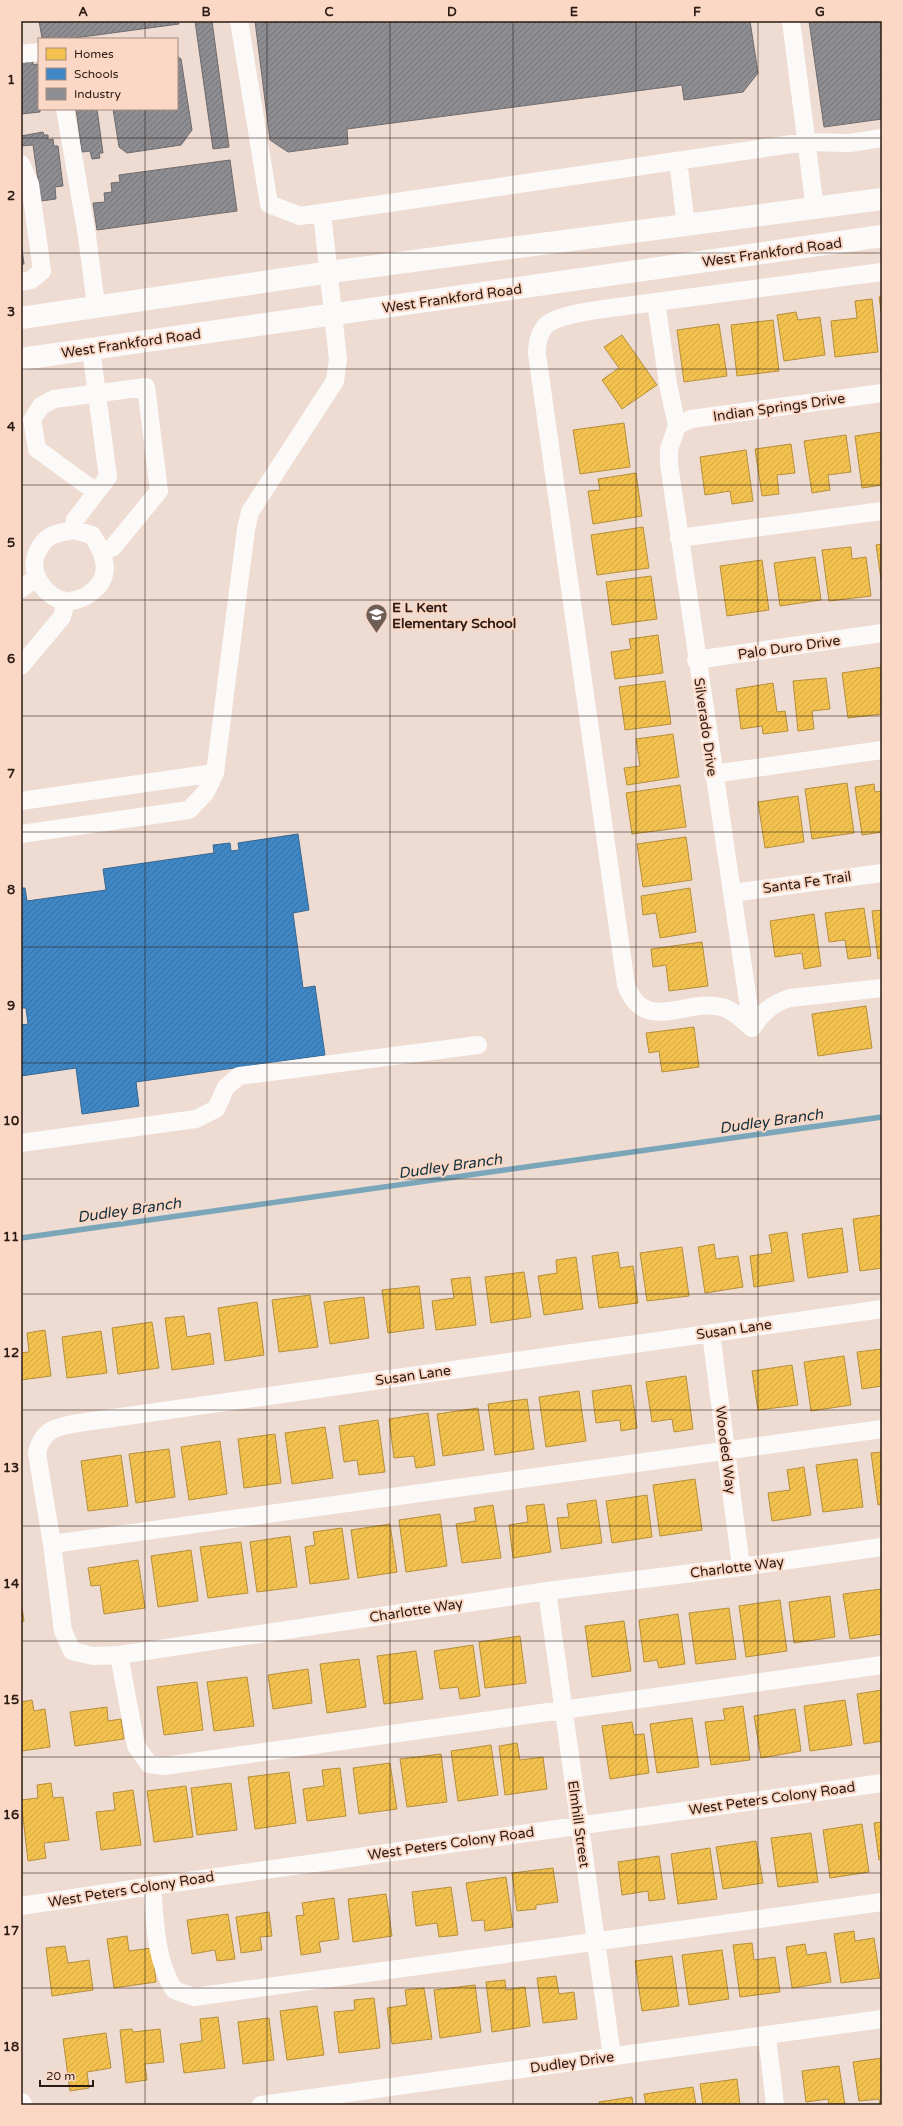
<svg xmlns="http://www.w3.org/2000/svg" width="903" height="2126" font-family="'Varela Round',sans-serif">
  <style>
    .homes { fill: url(#homes-hatch); stroke: #b68f3c }
    .schools { fill: url(#schools-hatch); stroke: #396790 }
    .industry { fill: url(#industry-hatch); stroke: #706b6c }
    .lines { fill: none; stroke-linecap: round; stroke-linejoin: round }
    .stream { stroke: #7ba6b9; stroke-width: 5.5 }
    .minor { stroke: #fcfaf8; stroke-width: 18 }
    .major { stroke: #fcfaf8; stroke-width: 22 }
    .grid { fill: none; stroke: #2b1b13; stroke-width: 1; stroke-opacity: 0.55 }
    .labels { text-anchor: middle; stroke-width: 4; stroke-linejoin: round; paint-order: stroke }
    .street-label { font-size: 14px; fill: #2b1b13; stroke: #fbd7c5 }
    .poi-label { font-size: 14px; font-weight: bold; fill: #2b1b13; stroke: #fbd7c5; text-anchor: start }
    .water-label { font-size: 15px; font-style: italic; fill: #0e2f3d; stroke: #fbd7c5 }
    .neatline { fill: none; stroke: #2b1b13; stroke-width: 1.5 }
    .grid-label { font-size: 13px; text-anchor: middle; font-weight: bold; fill: #2b1b13 }
  </style>
  <defs>
    <pattern id="homes-hatch" width="6" height="6" patternUnits="userSpaceOnUse"><rect width="6" height="6" fill="#f2c14e"/><path d="M-1 1l2-2M0 6l6-6M5 7l2-2" fill="none" stroke="#d0a543"/></pattern>
    <pattern id="schools-hatch" width="6" height="6" patternUnits="userSpaceOnUse"><rect width="6" height="6" fill="#3f88c5"/><path d="M-1 1l2-2M0 6l6-6M5 7l2-2" fill="none" stroke="#356e9f"/></pattern>
    <pattern id="industry-hatch" width="6" height="6" patternUnits="userSpaceOnUse"><rect width="6" height="6" fill="#8d8d92"/><path d="M-1 1l2-2M0 6l6-6M5 7l2-2" fill="none" stroke="#737276"/></pattern>
  </defs>
  <rect width="100%" height="100%" fill="#eedbd2"/>
  <path class="homes" d="M 882,296 L 882,318 L 879,297 Z
    M 872,299 L 878,352 L 835,357 L 831,321 L 857,318 L 855,301 Z
    M 796,312 L 798,320 L 820,317 L 825,355 L 784,361 L 777,315 Z
    M 773,320 L 779,371 L 737,376 L 731,325 Z
    M 719,324 L 727,376 L 684,382 L 677,330 Z
    M 622,335 L 657,385 L 622,409 L 602,380 L 619,368 L 604,347 Z
    M 624,423 L 630,467 L 580,474 L 573,430 Z
    M 882,432 L 882,485 L 862,488 L 855,436 Z
    M 846,435 L 851,472 L 828,475 L 830,490 L 812,493 L 804,441 Z
    M 791,444 L 795,473 L 777,475 L 779,494 L 762,496 L 755,449 Z
    M 746,450 L 753,501 L 732,504 L 730,491 L 705,495 L 700,457 Z
    M 636,473 L 642,516 L 593,524 L 588,491 L 600,490 L 598,479 Z
    M 643,527 L 649,568 L 597,575 L 591,535 Z
    M 882,544 L 882,586 L 876,545 Z
    M 851,547 L 852,559 L 866,557 L 871,596 L 829,601 L 822,550 Z
    M 815,557 L 821,600 L 780,606 L 774,563 Z
    M 762,560 L 769,610 L 727,616 L 720,566 Z
    M 651,576 L 657,619 L 612,625 L 606,582 Z
    M 658,635 L 663,673 L 615,679 L 611,652 L 631,649 L 629,639 Z
    M 882,667 L 882,714 L 848,718 L 842,673 Z
    M 826,678 L 830,709 L 812,711 L 814,729 L 798,731 L 793,681 Z
    M 665,681 L 671,724 L 625,730 L 619,687 Z
    M 773,683 L 777,712 L 785,711 L 788,731 L 763,734 L 762,726 L 741,729 L 736,689 Z
    M 673,734 L 679,777 L 627,785 L 624,768 L 640,766 L 636,739 Z
    M 847,783 L 854,833 L 812,839 L 805,789 Z
    M 874,784 L 875,792 L 882,791 L 882,832 L 862,835 L 855,787 Z
    M 680,785 L 686,827 L 632,834 L 626,793 Z
    M 798,796 L 804,842 L 765,848 L 758,802 Z
    M 686,837 L 692,880 L 643,887 L 637,844 Z
    M 690,888 L 696,932 L 660,938 L 656,913 L 643,915 L 641,896 Z
    M 864,908 L 871,956 L 848,959 L 845,940 L 829,942 L 825,913 Z
    M 882,910 L 882,958 L 878,959 L 872,911 Z
    M 814,914 L 821,966 L 804,969 L 802,953 L 775,957 L 770,921 Z
    M 702,942 L 708,986 L 669,991 L 666,965 L 653,967 L 651,949 Z
    M 866,1006 L 872,1048 L 818,1056 L 812,1014 Z
    M 694,1027 L 699,1067 L 662,1072 L 659,1051 L 649,1053 L 646,1033 Z
    M 882,1215 L 882,1268 L 860,1271 L 853,1219 Z
    M 842,1228 L 848,1272 L 808,1278 L 802,1234 Z
    M 787,1232 L 794,1281 L 754,1287 L 750,1256 L 772,1253 L 769,1235 Z
    M 714,1244 L 716,1259 L 738,1256 L 743,1287 L 705,1293 L 698,1247 Z
    M 682,1247 L 689,1296 L 647,1301 L 640,1253 Z
    M 618,1252 L 620,1268 L 633,1266 L 638,1303 L 599,1308 L 592,1256 Z
    M 576,1257 L 583,1309 L 544,1315 L 538,1276 L 557,1273 L 556,1260 Z
    M 524,1272 L 531,1317 L 491,1323 L 485,1277 Z
    M 470,1277 L 476,1325 L 436,1330 L 432,1301 L 454,1298 L 451,1279 Z
    M 419,1286 L 424,1328 L 388,1333 L 382,1290 Z
    M 310,1295 L 318,1347 L 279,1352 L 272,1300 Z
    M 364,1297 L 369,1338 L 330,1344 L 324,1302 Z
    M 257,1302 L 264,1355 L 225,1361 L 218,1308 Z
    M 184,1316 L 187,1337 L 210,1333 L 214,1364 L 172,1370 L 165,1318 Z
    M 152,1322 L 159,1368 L 118,1374 L 112,1328 Z
    M 45,1330 L 51,1376 L 21,1380 L 21,1353 L 29,1352 L 27,1333 Z
    M 101,1331 L 107,1373 L 67,1378 L 62,1337 Z
    M 882,1349 L 882,1386 L 862,1389 L 857,1352 Z
    M 844,1356 L 851,1405 L 811,1411 L 804,1362 Z
    M 792,1365 L 798,1405 L 758,1410 L 752,1371 Z
    M 686,1376 L 693,1429 L 674,1432 L 672,1419 L 652,1422 L 646,1382 Z
    M 631,1385 L 637,1428 L 621,1431 L 620,1420 L 596,1423 L 592,1391 Z
    M 579,1391 L 586,1441 L 546,1447 L 539,1397 Z
    M 527,1399 L 534,1449 L 495,1455 L 488,1404 Z
    M 478,1408 L 484,1450 L 443,1456 L 437,1414 Z
    M 428,1413 L 435,1465 L 416,1468 L 414,1456 L 394,1458 L 389,1419 Z
    M 378,1420 L 385,1472 L 359,1475 L 357,1460 L 344,1462 L 339,1426 Z
    M 325,1427 L 333,1478 L 292,1484 L 285,1433 Z
    M 275,1434 L 281,1483 L 244,1488 L 238,1439 Z
    M 220,1441 L 227,1494 L 189,1500 L 181,1447 Z
    M 169,1449 L 175,1497 L 136,1503 L 129,1454 Z
    M 882,1452 L 882,1504 L 878,1505 L 871,1453 Z
    M 121,1455 L 128,1506 L 88,1511 L 81,1461 Z
    M 857,1459 L 863,1507 L 823,1512 L 816,1465 Z
    M 804,1467 L 811,1515 L 772,1521 L 768,1493 L 790,1490 L 787,1470 Z
    M 695,1479 L 702,1530 L 660,1536 L 653,1485 Z
    M 647,1495 L 652,1537 L 612,1543 L 606,1501 Z
    M 596,1500 L 602,1543 L 561,1549 L 557,1518 L 569,1517 L 567,1504 Z
    M 544,1504 L 551,1552 L 513,1558 L 509,1525 L 528,1522 L 526,1506 Z
    M 493,1505 L 501,1558 L 462,1563 L 456,1524 L 476,1521 L 474,1508 Z
    M 440,1514 L 447,1566 L 406,1572 L 399,1520 Z
    M 390,1524 L 397,1572 L 358,1578 L 351,1530 Z
    M 342,1528 L 349,1579 L 310,1584 L 305,1547 L 315,1545 L 313,1532 Z
    M 290,1536 L 297,1587 L 257,1592 L 250,1542 Z
    M 241,1542 L 248,1593 L 208,1598 L 200,1547 Z
    M 191,1550 L 198,1601 L 158,1607 L 151,1556 Z
    M 138,1560 L 145,1608 L 104,1614 L 100,1585 L 91,1586 L 88,1568 Z
    M 882,1589 L 882,1634 L 850,1639 L 843,1594 Z
    M 830,1596 L 835,1637 L 794,1643 L 789,1602 Z
    M 21,1600 L 24,1621 L 21,1622 Z
    M 780,1600 L 787,1651 L 746,1657 L 739,1606 Z
    M 729,1608 L 736,1659 L 696,1664 L 689,1613 Z
    M 678,1614 L 685,1664 L 659,1668 L 657,1660 L 644,1662 L 639,1620 Z
    M 624,1621 L 631,1671 L 592,1677 L 585,1626 Z
    M 520,1636 L 526,1683 L 485,1688 L 479,1642 Z
    M 473,1645 L 480,1696 L 460,1699 L 458,1687 L 440,1689 L 434,1651 Z
    M 416,1651 L 423,1699 L 384,1704 L 377,1656 Z
    M 359,1659 L 366,1707 L 327,1713 L 320,1664 Z
    M 308,1669 L 312,1703 L 273,1709 L 268,1675 Z
    M 247,1677 L 254,1726 L 214,1731 L 207,1682 Z
    M 197,1682 L 203,1730 L 164,1735 L 157,1687 Z
    M 882,1690 L 882,1741 L 864,1744 L 857,1694 Z
    M 32,1700 L 34,1711 L 45,1709 L 50,1747 L 22,1751 L 21,1702 Z
    M 845,1700 L 852,1745 L 810,1751 L 804,1706 Z
    M 743,1706 L 750,1760 L 711,1765 L 705,1722 L 725,1720 L 723,1709 Z
    M 107,1707 L 108,1721 L 121,1719 L 124,1739 L 75,1746 L 70,1712 Z
    M 795,1709 L 801,1751 L 761,1758 L 754,1716 Z
    M 692,1718 L 699,1767 L 657,1773 L 650,1724 Z
    M 632,1722 L 634,1735 L 644,1734 L 649,1773 L 610,1779 L 602,1726 Z
    M 517,1743 L 520,1760 L 543,1757 L 547,1789 L 505,1795 L 499,1746 Z
    M 491,1745 L 498,1795 L 458,1801 L 451,1751 Z
    M 441,1754 L 447,1802 L 407,1807 L 400,1759 Z
    M 390,1763 L 397,1809 L 359,1814 L 353,1768 Z
    M 340,1768 L 346,1816 L 307,1821 L 303,1789 L 324,1786 L 322,1770 Z
    M 289,1772 L 296,1823 L 255,1829 L 248,1777 Z
    M 51,1783 L 53,1798 L 63,1797 L 69,1840 L 44,1843 L 46,1858 L 28,1861 L 21,1800 L 38,1798 L 37,1785 Z
    M 231,1783 L 237,1830 L 197,1835 L 191,1788 Z
    M 186,1786 L 193,1837 L 154,1842 L 147,1791 Z
    M 133,1790 L 141,1845 L 101,1850 L 96,1812 L 115,1810 L 113,1793 Z
    M 882,1822 L 882,1859 L 879,1860 L 874,1823 Z
    M 862,1824 L 869,1872 L 830,1878 L 823,1830 Z
    M 811,1833 L 818,1882 L 778,1887 L 771,1838 Z
    M 756,1841 L 763,1883 L 723,1889 L 716,1847 Z
    M 710,1848 L 717,1899 L 678,1904 L 671,1854 Z
    M 659,1856 L 665,1899 L 649,1901 L 648,1891 L 622,1895 L 618,1862 Z
    M 553,1868 L 558,1902 L 536,1905 L 536,1909 L 517,1911 L 512,1873 Z
    M 506,1877 L 513,1927 L 485,1931 L 484,1920 L 472,1921 L 466,1883 Z
    M 451,1887 L 458,1935 L 439,1937 L 437,1923 L 416,1926 L 412,1892 Z
    M 386,1894 L 392,1936 L 353,1942 L 348,1899 Z
    M 334,1898 L 339,1939 L 319,1942 L 321,1952 L 301,1955 L 296,1916 L 304,1915 L 302,1903 Z
    M 269,1912 L 272,1936 L 260,1937 L 262,1950 L 241,1953 L 236,1917 Z
    M 228,1914 L 235,1959 L 217,1961 L 215,1950 L 192,1954 L 187,1920 Z
    M 854,1931 L 855,1941 L 874,1938 L 880,1978 L 841,1983 L 834,1934 Z
    M 127,1936 L 129,1951 L 152,1948 L 156,1982 L 114,1988 L 107,1939 Z
    M 752,1943 L 754,1960 L 775,1957 L 780,1992 L 740,1997 L 733,1945 Z
    M 805,1944 L 807,1955 L 826,1952 L 831,1982 L 792,1988 L 786,1947 Z
    M 65,1946 L 68,1963 L 89,1960 L 93,1990 L 52,1996 L 46,1948 Z
    M 722,1950 L 729,1999 L 689,2005 L 682,1955 Z
    M 672,1956 L 679,2006 L 642,2011 L 635,1961 Z
    M 556,1976 L 559,1994 L 574,1992 L 577,2019 L 543,2023 L 537,1978 Z
    M 505,1980 L 506,1990 L 525,1987 L 530,2026 L 492,2032 L 486,1982 Z
    M 475,1985 L 481,2032 L 440,2038 L 434,1990 Z
    M 424,1988 L 432,2039 L 392,2044 L 387,2008 L 407,2005 L 405,1990 Z
    M 374,1998 L 380,2048 L 339,2053 L 334,2012 L 355,2010 L 354,2000 Z
    M 317,2006 L 324,2055 L 287,2060 L 280,2011 Z
    M 218,2017 L 225,2068 L 184,2073 L 180,2044 L 202,2041 L 200,2019 Z
    M 269,2018 L 274,2060 L 243,2064 L 238,2022 Z
    M 132,2029 L 133,2032 L 160,2029 L 164,2062 L 145,2064 L 147,2080 L 126,2083 L 120,2030 Z
    M 106,2033 L 111,2068 L 87,2072 L 89,2088 L 70,2091 L 63,2039 Z
    M 882,2058 L 882,2105 L 880,2105 L 879,2099 L 859,2101 L 853,2062 Z
    M 839,2066 L 845,2105 L 829,2105 L 828,2099 L 806,2102 L 802,2071 Z
    M 737,2079 L 740,2105 L 703,2105 L 700,2084 Z
    M 693,2087 L 696,2105 L 646,2105 L 644,2094 Z
    M 632,2097 L 633,2105 L 600,2105 L 599,2102 Z"/>
  <path class="schools" d="M 298,834 L 309,910 L 293,913 L 303,988 L 315,986 L 325,1055 L 136,1082 L 139,1106 L 82,1114 L 76,1068 L 21,1076 L 21,1025 L 28,1024 L 26,1008 L 21,1008 L 21,888 L 25,888 L 27,901 L 106,890 L 103,869 L 214,853 L 213,845 L 230,843 L 231,851 L 239,850 L 238,843 Z"/>
  <path class="industry" d="M 39,21 L 178,21 L 179,24 L 67,39 L 51,39 L 50,37 L 42,38 Z
    M 195,21 L 212,21 L 229,147 L 213,149 Z
    M 255,21 L 750,21 L 758,73 L 743,92 L 684,100 L 682,85 L 347,129 L 348,144 L 288,152 L 270,140 Z
    M 809,21 L 882,21 L 882,119 L 824,127 Z
    M 177,56 L 181,59 L 192,130 L 181,145 L 127,153 L 119,147 L 113,109 L 177,109 Z
    M 33,61 L 33,65 L 37,64 L 39,68 L 40,112 L 21,114 L 21,63 Z
    M 76,109 L 97,109 L 103,153 L 99,153 L 100,158 L 92,159 L 90,151 L 82,152 Z
    M 43,132 L 44,135 L 48,135 L 48,140 L 53,139 L 54,146 L 58,146 L 63,186 L 55,187 L 56,199 L 41,201 L 33,145 L 21,146 L 21,136 Z
    M 230,160 L 237,211 L 97,230 L 93,203 L 105,202 L 104,193 L 112,192 L 111,183 L 120,182 L 119,175 Z
    M 21,242 L 24,264 L 21,264 Z"/>
  <g class="lines">
    <path class="stream" d="M 21,1238 L 882,1117"/>
    <path class="minor" d="M 239,21 L 269,204 L 300,216 L 806,142 L 850,143 L 882,138
      M 791,21 L 815,209
      M 21,54 L 39,52
      M 65,109 L 87,236 L 96,306
      M 678,161 L 686,225
      M 21,164 L 30,184 L 42,271 L 31,280 L 21,282
      M 656,302 L 882,272
      M 677,426 L 668,384 L 656,302 C 631,306 567,311 549,323 C 539,330 537,342 537,354 L 626,985 C 645,1035 685,998 721,1007 C 733,1009 743,1021 752,1028
      M 677,426 L 669,449 L 669,464 L 752,1028
      M 677,426 L 691,419 L 882,393
      M 96,492 L 37,449 L 32,420 L 41,406 L 54,399 L 146,387 L 159,491 L 113,547 L 103,552
      M 74,530 L 92,535 C 106,556 113,578 89,594 C 84,598 72,602 66,601 C 46,598 29,574 36,555 C 44,535 54,533 74,530 Z
      M 74,530 L 75,520 L 108,477 L 91,349
      M 679,538 L 882,511
      M 21,589 L 36,578
      M 696,660 L 882,633
      M 21,666 L 62,617 L 66,601
      M 713,774 L 882,750
      M 21,801 L 215,773
      M 21,834 L 189,810 L 206,792 L 215,773 L 246,529 L 250,512 L 335,381 L 338,359 L 322,213
      M 732,893 L 882,873
      M 752,1028 C 763,1012 771,1004 790,998 L 882,988
      M 21,1143 L 196,1119 L 216,1109 L 226,1087 L 239,1076 L 478,1045
      M 882,1309 L 85,1422 C 62,1426 43,1426 37,1453 L 52,1544 L 63,1631 L 72,1651 L 93,1656 L 119,1655 L 547,1591 L 741,1567 L 882,1547
      M 711,1333 L 741,1567
      M 52,1544 L 882,1429
      M 547,1591 L 612,2056
      M 119,1655 L 136,1746 L 149,1764 L 164,1766 L 882,1665
      M 152,1886 C 155,1921 155,1959 174,1990 L 194,1997 L 882,1902
      M 21,1906 L 152,1886 L 882,1783
      M 767,2036 L 775,2105
      M 261,2105 L 882,2019"/>
    <path class="major" d="M 21,318 L 330,272 L 882,199
      M 21,359 L 882,236
      M 21,2104 L 21,2105"/>
  </g>
  <path class="grid" d="M 145,21 L 145,39M 267,21 L 267,2105M 390,21 L 390,2105M 513,21 L 513,2105M 636,21 L 636,2105M 758,21 L 758,2105M 145,109 L 145,2105M 21,138 L 882,138M 21,253 L 882,253M 21,369 L 882,369M 21,485 L 882,485M 21,600 L 882,600M 21,716 L 882,716M 21,832 L 882,832M 21,947 L 882,947M 21,1063 L 882,1063M 21,1179 L 882,1179M 21,1294 L 882,1294M 21,1410 L 882,1410M 21,1526 L 882,1526M 21,1641 L 882,1641M 21,1757 L 882,1757M 21,1873 L 882,1873M 21,1988 L 882,1988"/>
  <defs>
    <symbol id="school-pin" viewBox="-11 -11 22 30"><path d="M0 17L-7.5 6A9.5 9.5 0 1 1 7.5 6Z" fill="#6f5e56" stroke="#fbd7c5"/><path d="M0-5L7-2L0 1L-7-2ZM-4 1L0 2.5L4 1V4Q0 6-4 4Z" fill="#fff"/></symbol>
  </defs>
  <g fill-rule="evenodd">
    <use href="#school-pin" x="364" y="602" width="25" height="34"/>
  </g>
  <g class="labels">
    <g class="street-label">
      <text transform="translate(772 252) rotate(-8)" y="5">West Frankford Road</text>
      <text transform="translate(452 298) rotate(-8)" y="5">West Frankford Road</text>
      <text transform="translate(131 343) rotate(-8)" y="5">West Frankford Road</text>
      <text transform="translate(779 407) rotate(-8)" y="5">Indian Springs Drive</text>
      <text transform="translate(789 647) rotate(-8)" y="5">Palo Duro Drive</text>
      <text transform="translate(706 727) rotate(82)" y="5">Silverado Drive</text>
      <text transform="translate(807 882) rotate(-8)" y="5">Santa Fe Trail</text>
      <text transform="translate(734 1329) rotate(-8)" y="5">Susan Lane</text>
      <text transform="translate(413 1375) rotate(-8)" y="5">Susan Lane</text>
      <text transform="translate(726 1450) rotate(83)" y="5">Wooded Way</text>
      <text transform="translate(737 1567) rotate(-7)" y="5">Charlotte Way</text>
      <text transform="translate(416 1610) rotate(-9)" y="5">Charlotte Way</text>
      <text transform="translate(772 1798) rotate(-8)" y="5">West Peters Colony Road</text>
      <text transform="translate(579 1824) rotate(82)" y="5">Elmhill Street</text>
      <text transform="translate(451 1843) rotate(-8)" y="5">West Peters Colony Road</text>
      <text transform="translate(131 1889) rotate(-9)" y="5">West Peters Colony Road</text>
      <text transform="translate(572 2062) rotate(-8)" y="5">Dudley Drive</text>
    </g>
    <g class="poi-label">
      <text x="392" y="612">E L Kent<tspan x="392" dy="16">Elementary School</tspan></text>
    </g>
    <g class="water-label">
      <text transform="translate(771 1121) rotate(-8)" y="5">Dudley Branch</text>
      <text transform="translate(450 1166) rotate(-8)" y="5">Dudley Branch</text>
      <text transform="translate(129 1210) rotate(-8)" y="5">Dudley Branch</text>
    </g>
  </g>
  <rect width="903" height="2126" fill="none" stroke="#fbd7c5" stroke-width="44"/>
  <rect x="38" y="38" width="140" height="72" fill="#fbd7c5" stroke="#a88c7e"/>
  <rect x="46" y="48" width="20" height="12" fill="#f2c14e" stroke="#a88c7e"/>
  <text x="74" y="58" font-size="12" fill="#2b1b13">Homes</text>
  <rect x="46" y="68" width="20" height="12" fill="#3f88c5" stroke="#a88c7e"/>
  <text x="74" y="78" font-size="12" fill="#2b1b13">Schools</text>
  <rect x="46" y="88" width="20" height="12" fill="#8d8d92" stroke="#a88c7e"/>
  <text x="74" y="98" font-size="12" fill="#2b1b13">Industry</text>
  <path d="M40 2080v6h53v-6" fill="none" stroke="#2b1b13" stroke-width="2"/>
  <text x="46" y="2080" font-size="12" fill="#2b1b13" stroke="#fbd7c5" stroke-width="3" paint-order="stroke">20 m</text>
  <rect x="22" y="22" width="859" height="2082" class="neatline"/>
  <g class="grid-label">
    <text x="83" y="16">A</text>
    <text x="206" y="16">B</text>
    <text x="329" y="16">C</text>
    <text x="452" y="16">D</text>
    <text x="574" y="16">E</text>
    <text x="697" y="16">F</text>
    <text x="820" y="16">G</text>
    <text x="11" y="84">1</text>
    <text x="11" y="200">2</text>
    <text x="11" y="316">3</text>
    <text x="11" y="431">4</text>
    <text x="11" y="547">5</text>
    <text x="11" y="663">6</text>
    <text x="11" y="778">7</text>
    <text x="11" y="894">8</text>
    <text x="11" y="1010">9</text>
    <text x="11" y="1125">10</text>
    <text x="11" y="1241">11</text>
    <text x="11" y="1357">12</text>
    <text x="11" y="1472">13</text>
    <text x="11" y="1588">14</text>
    <text x="11" y="1704">15</text>
    <text x="11" y="1819">16</text>
    <text x="11" y="1935">17</text>
    <text x="11" y="2051">18</text>
  </g>
</svg>
